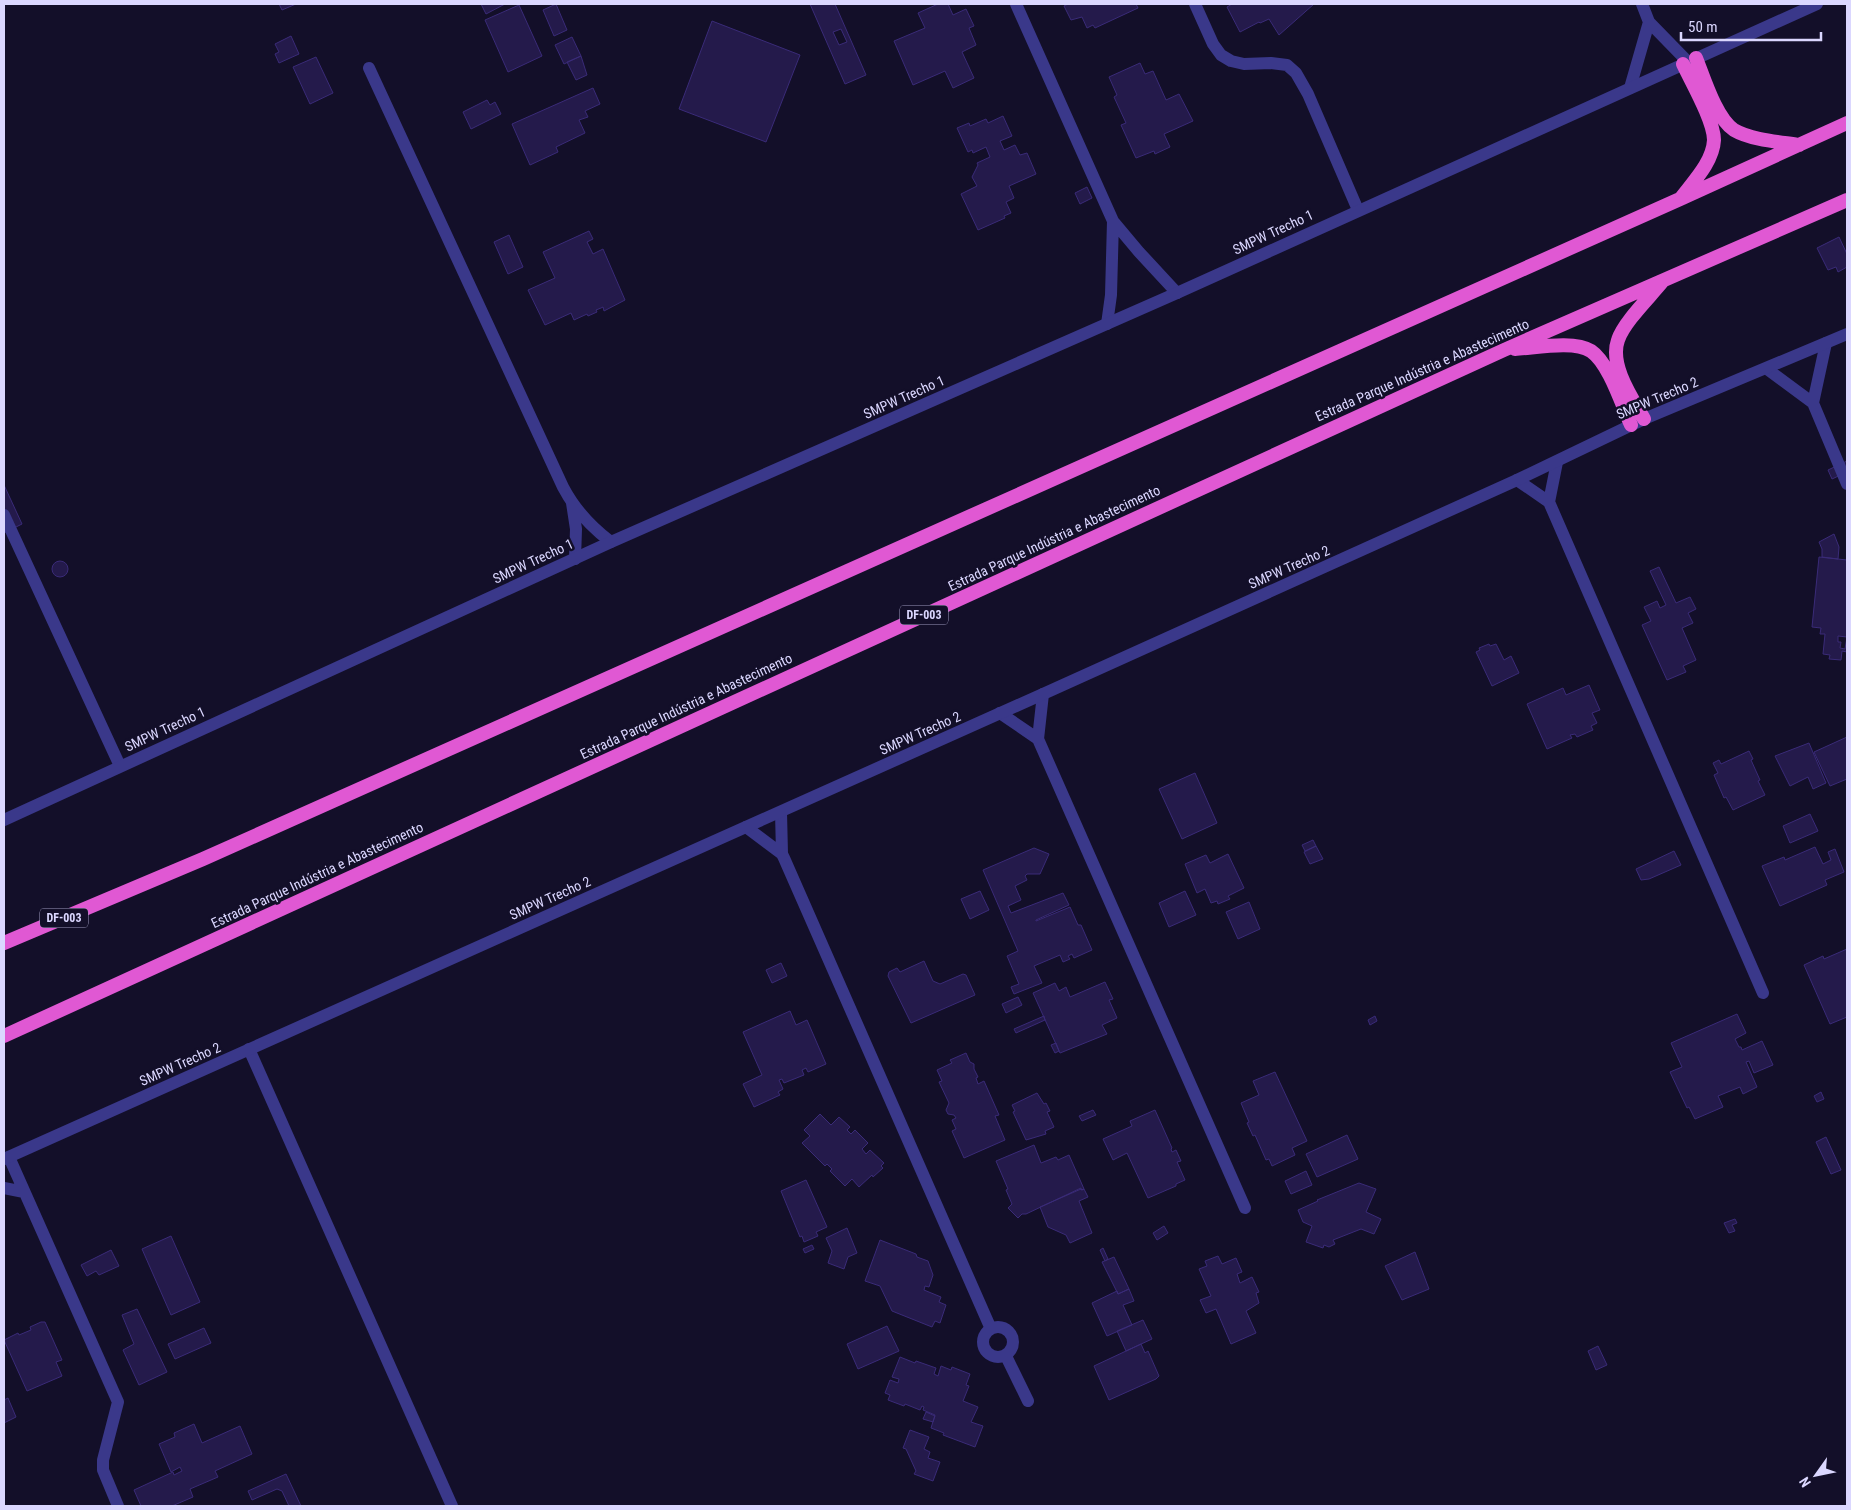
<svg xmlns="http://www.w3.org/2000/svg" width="1851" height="1510" font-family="'Roboto Condensed',sans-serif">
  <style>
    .building { fill: #241a4b; stroke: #3a2b78; fill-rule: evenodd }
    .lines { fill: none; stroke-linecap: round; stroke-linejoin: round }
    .minor { stroke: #3a388a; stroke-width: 12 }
    .tertiary { stroke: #3a388a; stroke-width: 12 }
    .trunk { stroke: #e058d3; stroke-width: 14 }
    .labels { text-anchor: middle; stroke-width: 5; stroke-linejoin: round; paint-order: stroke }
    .shield { fill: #130f29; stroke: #9f9bbf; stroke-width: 1 }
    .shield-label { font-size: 12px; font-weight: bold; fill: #dbd7ff }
    .street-label { font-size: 14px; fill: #dbd7ff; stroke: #130f29 }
  </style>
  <rect width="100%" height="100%" fill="#130f29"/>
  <path class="building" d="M 279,4 L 296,4 L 282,10 Z
    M 481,4 L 505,4 L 486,14 Z
    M 556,4 L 567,30 L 554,36 L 543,10 Z
    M 810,4 L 835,4 L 866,75 L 845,84 ZM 841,29 L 847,42 L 839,45 L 833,32 Z
    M 938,4 L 948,4 L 953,15 L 966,9 L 974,26 L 969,28 L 976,45 L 962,52 L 974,78 L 953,88 L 945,71 L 913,85 L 894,41 L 925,28 L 918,13 Z
    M 1068,4 L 1136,4 L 1138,8 L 1095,28 L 1093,25 L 1087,28 L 1082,17 L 1071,20 L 1064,6 Z
    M 1232,4 L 1314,4 L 1279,35 L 1269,19 L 1260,23 L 1259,22 L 1240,32 L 1227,7 Z
    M 519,5 L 542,56 L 508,72 L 485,20 Z
    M 712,21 L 800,55 L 766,142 L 679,109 Z
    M 291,36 L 299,54 L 279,63 L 275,54 L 279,52 L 275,44 Z
    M 572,37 L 581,56 L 564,64 L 555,45 Z
    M 581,56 L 587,75 L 576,80 L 567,62 Z
    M 316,57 L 333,93 L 310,104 L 293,67 Z
    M 1140,63 L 1145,74 L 1153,71 L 1166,100 L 1179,94 L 1193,121 L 1164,134 L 1170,147 L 1155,154 L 1154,151 L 1136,158 L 1121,125 L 1126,123 L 1114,97 L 1117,95 L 1109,77 Z
    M 593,88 L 600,104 L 585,111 L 588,117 L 579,120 L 585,133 L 556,147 L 558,152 L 530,165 L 512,124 Z
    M 487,100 L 490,105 L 495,102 L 501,114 L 471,129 L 463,112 Z
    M 1003,116 L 1012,136 L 1000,141 L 1004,150 L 1015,145 L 1020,155 L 1027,153 L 1036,174 L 1009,186 L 1014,198 L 1006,202 L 1011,213 L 1004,216 L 1005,218 L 978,230 L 961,194 L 977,186 L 972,177 L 978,165 L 977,163 L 990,157 L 986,147 L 973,153 L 972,150 L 968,152 L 957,128 L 969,123 L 970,126 L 986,119 L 988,123 Z
    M 1087,187 L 1092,198 L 1080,204 L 1075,193 Z
    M 589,231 L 593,239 L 587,242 L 593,254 L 603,249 L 625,300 L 604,311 L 603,307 L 601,308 L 596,310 L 597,312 L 588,316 L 587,314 L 574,320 L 571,313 L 545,325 L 528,290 L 555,278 L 543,252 Z
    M 509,235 L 523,267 L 508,274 L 494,242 Z
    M 1839,237 L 1847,254 L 1847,267 L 1838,272 L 1836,267 L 1828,270 L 1817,248 Z
    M 1847,461 L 1847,472 L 1832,479 L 1828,470 Z
    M 4,485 L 22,524 L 4,533 Z
    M 1834,534 L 1839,547 L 1838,559 L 1822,557 L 1822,549 L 1819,542 Z
    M 1819,557 L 1847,560 L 1847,652 L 1842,651 L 1841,660 L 1829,659 L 1830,655 L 1823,654 L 1825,634 L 1820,634 L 1821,628 L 1812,627 ZM 1838,636 L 1847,637 L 1845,649 L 1840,648 L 1841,642 L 1838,642 Z
    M52 569a8 8 0 1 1 16 0a8 8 0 1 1-16 0Z
    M 1659,567 L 1676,603 L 1690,597 L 1696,609 L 1688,613 L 1693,623 L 1682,628 L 1696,660 L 1683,666 L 1686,672 L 1667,680 L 1642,625 L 1651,621 L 1644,607 L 1657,601 L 1660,608 L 1666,605 L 1650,571 Z
    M 1489,644 L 1490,646 L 1496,644 L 1504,660 L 1511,656 L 1519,673 L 1492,686 L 1476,652 L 1480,650 L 1479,648 Z
    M 1589,685 L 1600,710 L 1592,713 L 1597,723 L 1591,726 L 1593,730 L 1577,737 L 1575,734 L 1570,735 L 1572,738 L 1547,749 L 1527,704 L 1563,688 L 1566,695 Z
    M 1847,737 L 1847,779 L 1830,786 L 1814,752 Z
    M 1809,743 L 1826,783 L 1813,789 L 1808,777 L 1790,786 L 1775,756 Z
    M 1749,751 L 1753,759 L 1751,760 L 1760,780 L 1758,781 L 1765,795 L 1733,810 L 1726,797 L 1724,798 L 1714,775 L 1718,773 L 1713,763 L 1719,760 L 1721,764 Z
    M 1195,773 L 1217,823 L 1182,839 L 1159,789 Z
    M 1810,814 L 1818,831 L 1790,843 L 1783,826 Z
    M 1313,840 L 1316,846 L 1305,851 L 1302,845 Z
    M 1316,846 L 1323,859 L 1310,864 L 1304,852 Z
    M 1815,847 L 1823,864 L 1831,860 L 1828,852 L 1835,849 L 1844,872 L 1825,880 L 1827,885 L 1780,906 L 1762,866 L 1784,857 L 1785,860 Z
    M 1034,848 L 1049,854 L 1040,874 L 1027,874 L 1025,876 L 1027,880 L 1015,886 L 1021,900 L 1008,906 L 1011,913 L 1063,893 L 1069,905 L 1036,920 L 1036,921 L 1070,907 L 1078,925 L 1081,925 L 1092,950 L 1074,958 L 1072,954 L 1068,956 L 1070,959 L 1063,962 L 1060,955 L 1034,966 L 1042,983 L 1014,994 L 1011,987 L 1019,984 L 1007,956 L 1018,951 L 983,870 Z
    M 1674,851 L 1681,865 L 1649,879 L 1641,880 L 1636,869 Z
    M 1228,854 L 1244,888 L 1228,896 L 1230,899 L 1218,904 L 1217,901 L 1211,903 L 1205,889 L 1197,893 L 1185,864 L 1206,855 L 1210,863 Z
    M 980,891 L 989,910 L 970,919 L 961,899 Z
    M 1185,891 L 1196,915 L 1169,927 L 1159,903 Z
    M 1249,902 L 1260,929 L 1238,939 L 1226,912 Z
    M 1847,949 L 1847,1017 L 1830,1024 L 1804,965 L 1823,956 L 1824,959 Z
    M 924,961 L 933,981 L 940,984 L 963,974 L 966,975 L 975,995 L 911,1023 L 888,976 L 889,972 L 897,968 L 900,972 Z
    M 781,963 L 787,976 L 772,983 L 766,970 Z
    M 1105,982 L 1113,999 L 1109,1000 L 1117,1018 L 1102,1025 L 1107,1034 L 1060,1053 L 1033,993 L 1055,983 L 1059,991 L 1066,987 L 1070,997 Z
    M 1018,997 L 1022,1005 L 1006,1013 L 1002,1004 Z
    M 790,1011 L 796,1025 L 807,1020 L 826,1064 L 808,1072 L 806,1068 L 802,1070 L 804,1075 L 784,1083 L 782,1079 L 779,1080 L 783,1089 L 778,1092 L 780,1095 L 754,1107 L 743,1084 L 762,1075 L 743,1032 Z
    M 1737,1014 L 1746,1033 L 1735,1039 L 1739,1047 L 1741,1047 L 1742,1050 L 1762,1041 L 1773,1065 L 1754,1073 L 1749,1061 L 1746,1062 L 1757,1087 L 1743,1094 L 1740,1087 L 1718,1096 L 1723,1107 L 1695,1119 L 1689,1107 L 1687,1108 L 1670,1072 L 1682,1067 L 1671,1043 Z
    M 1044,1016 L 1045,1020 L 1016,1033 L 1014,1029 Z
    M 1375,1016 L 1377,1021 L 1370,1025 L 1368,1020 Z
    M 1056,1043 L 1059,1051 L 1055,1053 L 1051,1045 Z
    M 966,1053 L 970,1062 L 974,1064 L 974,1069 L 978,1077 L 976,1078 L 978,1084 L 984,1081 L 999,1115 L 995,1116 L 1005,1140 L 964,1158 L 952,1131 L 956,1129 L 952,1120 L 956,1118 L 954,1115 L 948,1114 L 946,1110 L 949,1103 L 939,1082 L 942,1081 L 937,1070 L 952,1063 L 950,1060 Z
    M 1275,1072 L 1307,1141 L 1292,1148 L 1295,1155 L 1272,1166 L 1269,1159 L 1266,1160 L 1255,1135 L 1253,1136 L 1247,1123 L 1249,1122 L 1241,1103 L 1259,1095 L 1253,1081 Z
    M 1821,1092 L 1824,1099 L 1817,1102 L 1814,1096 Z
    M 1037,1093 L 1044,1104 L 1046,1103 L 1050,1111 L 1047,1112 L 1054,1127 L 1045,1131 L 1046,1134 L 1026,1140 L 1013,1112 L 1015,1111 L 1012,1105 Z
    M 1093,1110 L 1096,1115 L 1082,1121 L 1079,1116 Z
    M 1155,1110 L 1172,1148 L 1171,1149 L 1172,1152 L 1176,1150 L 1181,1161 L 1177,1162 L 1185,1180 L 1176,1184 L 1176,1186 L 1148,1198 L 1127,1153 L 1113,1160 L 1103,1139 L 1132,1126 L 1130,1121 Z
    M 820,1114 L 831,1125 L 839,1117 L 850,1127 L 847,1130 L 851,1134 L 855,1130 L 868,1143 L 862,1149 L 866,1154 L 870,1150 L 884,1163 L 881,1166 L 883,1168 L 873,1177 L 872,1175 L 859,1187 L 852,1179 L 845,1186 L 830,1171 L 832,1169 L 827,1164 L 825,1166 L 802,1143 L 810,1136 L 804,1130 Z
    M 1347,1135 L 1358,1159 L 1317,1177 L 1306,1154 Z
    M 1826,1137 L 1841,1170 L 1831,1174 L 1816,1142 Z
    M 1034,1145 L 1041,1163 L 1056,1157 L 1058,1160 L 1069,1155 L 1084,1189 L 1081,1190 L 1081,1188 L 1026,1214 L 1022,1214 L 1018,1218 L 1008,1208 L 1012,1204 L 1006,1190 L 1008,1189 L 996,1161 Z
    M 1306,1171 L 1312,1185 L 1291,1194 L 1285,1181 Z
    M 806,1180 L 827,1227 L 816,1232 L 818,1236 L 804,1242 L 802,1236 L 800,1237 L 781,1191 Z
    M 1359,1183 L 1376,1189 L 1366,1212 L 1381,1219 L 1374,1234 L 1361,1229 L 1333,1240 L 1335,1244 L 1329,1247 L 1324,1245 L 1323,1248 L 1306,1242 L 1312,1226 L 1303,1222 L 1298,1210 L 1318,1201 L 1317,1200 Z
    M 1081,1189 L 1082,1190 L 1084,1189 L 1088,1197 L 1079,1201 L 1092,1233 L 1070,1243 L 1066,1235 L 1048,1227 L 1040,1207 Z
    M 1735,1219 L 1737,1223 L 1732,1225 L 1735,1231 L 1729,1233 L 1724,1223 Z
    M 1164,1226 L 1168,1233 L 1157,1240 L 1153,1233 Z
    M 847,1228 L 857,1253 L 848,1257 L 844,1269 L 828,1263 L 832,1251 L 826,1238 Z
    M 171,1236 L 200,1302 L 171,1315 L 142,1249 Z
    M 880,1240 L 916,1254 L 917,1257 L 928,1261 L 933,1275 L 929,1287 L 925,1286 L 924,1290 L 941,1297 L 939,1302 L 946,1305 L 940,1323 L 935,1321 L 932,1327 L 892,1311 L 880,1286 L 865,1281 Z
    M 812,1245 L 814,1249 L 805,1253 L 803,1249 Z
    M 1103,1248 L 1108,1259 L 1105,1261 L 1100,1250 Z
    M 111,1250 L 119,1266 L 99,1275 L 96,1271 L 87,1276 L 81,1265 Z
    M 1415,1252 L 1429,1289 L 1402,1300 L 1385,1266 Z
    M 1218,1256 L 1222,1264 L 1236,1258 L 1242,1272 L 1237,1274 L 1240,1283 L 1252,1277 L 1259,1292 L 1256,1293 L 1259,1303 L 1246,1311 L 1256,1333 L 1231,1344 L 1216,1309 L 1206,1313 L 1200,1300 L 1211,1296 L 1199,1269 L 1207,1266 L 1205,1261 Z
    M 1114,1257 L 1129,1289 L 1118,1294 L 1102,1262 Z
    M 1129,1289 L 1134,1301 L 1123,1305 L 1132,1325 L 1107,1336 L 1092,1303 L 1117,1291 L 1118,1294 Z
    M 137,1309 L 167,1372 L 139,1385 L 123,1350 L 134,1344 L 122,1315 Z
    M 1143,1320 L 1152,1339 L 1126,1351 L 1117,1331 Z
    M 41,1322 L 45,1322 L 62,1360 L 56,1362 L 62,1376 L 27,1391 L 4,1340 L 18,1333 L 19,1335 L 31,1330 L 30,1327 Z
    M 887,1326 L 899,1351 L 858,1369 L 847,1344 Z
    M 204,1328 L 211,1343 L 175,1359 L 168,1344 Z
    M 1141,1344 L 1145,1353 L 1148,1351 L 1159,1376 L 1156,1379 L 1109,1400 L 1094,1366 Z
    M 1598,1346 L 1607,1365 L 1596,1370 L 1588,1351 Z
    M 900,1357 L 915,1363 L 916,1361 L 936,1368 L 934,1374 L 938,1376 L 941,1366 L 951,1370 L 952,1367 L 970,1374 L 966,1385 L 969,1386 L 963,1401 L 978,1407 L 971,1422 L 983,1426 L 975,1447 L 943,1435 L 944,1433 L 931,1428 L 935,1415 L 923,1410 L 924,1407 L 922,1406 L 920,1410 L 905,1404 L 904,1406 L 888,1400 L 890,1395 L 885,1393 L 890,1380 L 898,1383 L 899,1379 L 892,1377 Z
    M 8,1398 L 16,1417 L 4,1423 L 4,1400 Z
    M 926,1412 L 935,1416 L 933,1422 L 923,1419 Z
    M 194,1424 L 202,1443 L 240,1426 L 252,1454 L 215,1471 L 218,1477 L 190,1489 L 193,1497 L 172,1506 L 141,1506 L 134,1490 L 173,1472 L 174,1475 L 182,1471 L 180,1467 L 171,1472 L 159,1444 L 175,1437 L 174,1433 Z
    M 910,1430 L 929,1437 L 924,1449 L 930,1452 L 928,1458 L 940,1462 L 933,1481 L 914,1474 L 916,1471 L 906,1449 L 903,1448 Z
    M 286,1474 L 301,1506 L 289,1506 L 282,1491 L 277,1489 L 252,1500 L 248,1491 Z"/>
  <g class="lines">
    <path class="minor" d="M 1016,4 L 1113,221 L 1139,252 L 1177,293
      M 1195,4 L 1213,44 L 1221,55 L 1231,61 L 1244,64 L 1271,63 L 1287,65 L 1296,73 L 1308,94 L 1358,210
      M 1642,4 L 1649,22 L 1688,62
      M 369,68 L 563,487 C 575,510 591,527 611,542
      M 1630,88 L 1649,22
      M 1107,324 L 1111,295 L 1113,221
      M 1767,369 L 1813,403 L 1847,484
      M 1813,403 L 1826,343
      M 1517,480 L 1549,502 L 1763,993
      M 1549,502 L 1557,462
      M 572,503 L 576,529 L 575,559
      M 4,515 L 120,766
      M 1000,713 L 1038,739 L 1245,1208
      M 1038,739 L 1043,694
      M 781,812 L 782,854
      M 746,827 L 782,854 L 784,858 L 991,1329
      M 249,1049 L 452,1506
      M 9,1157 L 118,1402 L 103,1460 L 103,1470 L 118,1506
      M 4,1188 L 24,1192
      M983 1342a15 15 0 1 1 30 0a15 15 0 1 1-30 0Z
      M 1006,1356 L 1028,1401"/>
    <path class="tertiary" d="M 4,820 L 611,542 L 1177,293 L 1817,4
      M 4,1159 L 1043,694 L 1517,480 L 1644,419 L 1847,334"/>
    <path class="trunk" d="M 1696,58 C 1704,78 1716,118 1734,130 C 1751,140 1780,142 1799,145
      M 1681,198 C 1693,182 1713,162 1714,140 C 1714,121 1692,83 1683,64
      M 1515,349 C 1535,348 1574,340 1591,351 C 1609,363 1622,405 1631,425
      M 1644,419 C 1632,398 1609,365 1618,340 C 1624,322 1650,297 1662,282
      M 4,943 L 203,859 L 1680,199 L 1847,123
      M 4,1036 L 1504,350 L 1847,200"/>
  </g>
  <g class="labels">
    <g class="shield">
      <rect x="900" y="605.5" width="48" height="19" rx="4"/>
      <rect x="40" y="908.5" width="48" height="19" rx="4"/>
    </g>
    <g class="shield-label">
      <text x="924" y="619">DF-003</text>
      <text x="64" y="922">DF-003</text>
    </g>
    <g class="street-label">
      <text transform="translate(1273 232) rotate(-25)" y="5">SMPW Trecho 1</text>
      <text transform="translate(1422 370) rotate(-24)" y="5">Estrada Parque Indústria e Abastecimento</text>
      <text transform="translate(904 397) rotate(-24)" y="5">SMPW Trecho 1</text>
      <text transform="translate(1657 398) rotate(-23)" y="5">SMPW Trecho 2</text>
      <text transform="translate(1054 538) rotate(-25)" y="5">Estrada Parque Indústria e Abastecimento</text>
      <text transform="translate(533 561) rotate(-25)" y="5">SMPW Trecho 1</text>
      <text transform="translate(1289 567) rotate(-24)" y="5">SMPW Trecho 2</text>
      <text transform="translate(686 706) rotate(-25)" y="5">Estrada Parque Indústria e Abastecimento</text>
      <text transform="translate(165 729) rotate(-25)" y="5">SMPW Trecho 1</text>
      <text transform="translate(920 733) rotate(-24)" y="5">SMPW Trecho 2</text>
      <text transform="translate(317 875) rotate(-25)" y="5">Estrada Parque Indústria e Abastecimento</text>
      <text transform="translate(550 898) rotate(-24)" y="5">SMPW Trecho 2</text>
      <text transform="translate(180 1064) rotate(-24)" y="5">SMPW Trecho 2</text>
    </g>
  </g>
  <rect width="1851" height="1510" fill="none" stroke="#dbd7ff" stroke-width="10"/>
  <g transform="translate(1816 1475) rotate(237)" stroke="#130f29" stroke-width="4" paint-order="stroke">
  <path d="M0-4L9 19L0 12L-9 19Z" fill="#dbd7ff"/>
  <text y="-8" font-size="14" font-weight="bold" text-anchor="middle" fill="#dbd7ff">N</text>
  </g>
  <path d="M1681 32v8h140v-8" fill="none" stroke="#dbd7ff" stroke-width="2.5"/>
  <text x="1688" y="32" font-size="15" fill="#dbd7ff" stroke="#130f29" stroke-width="4" paint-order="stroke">50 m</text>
</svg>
